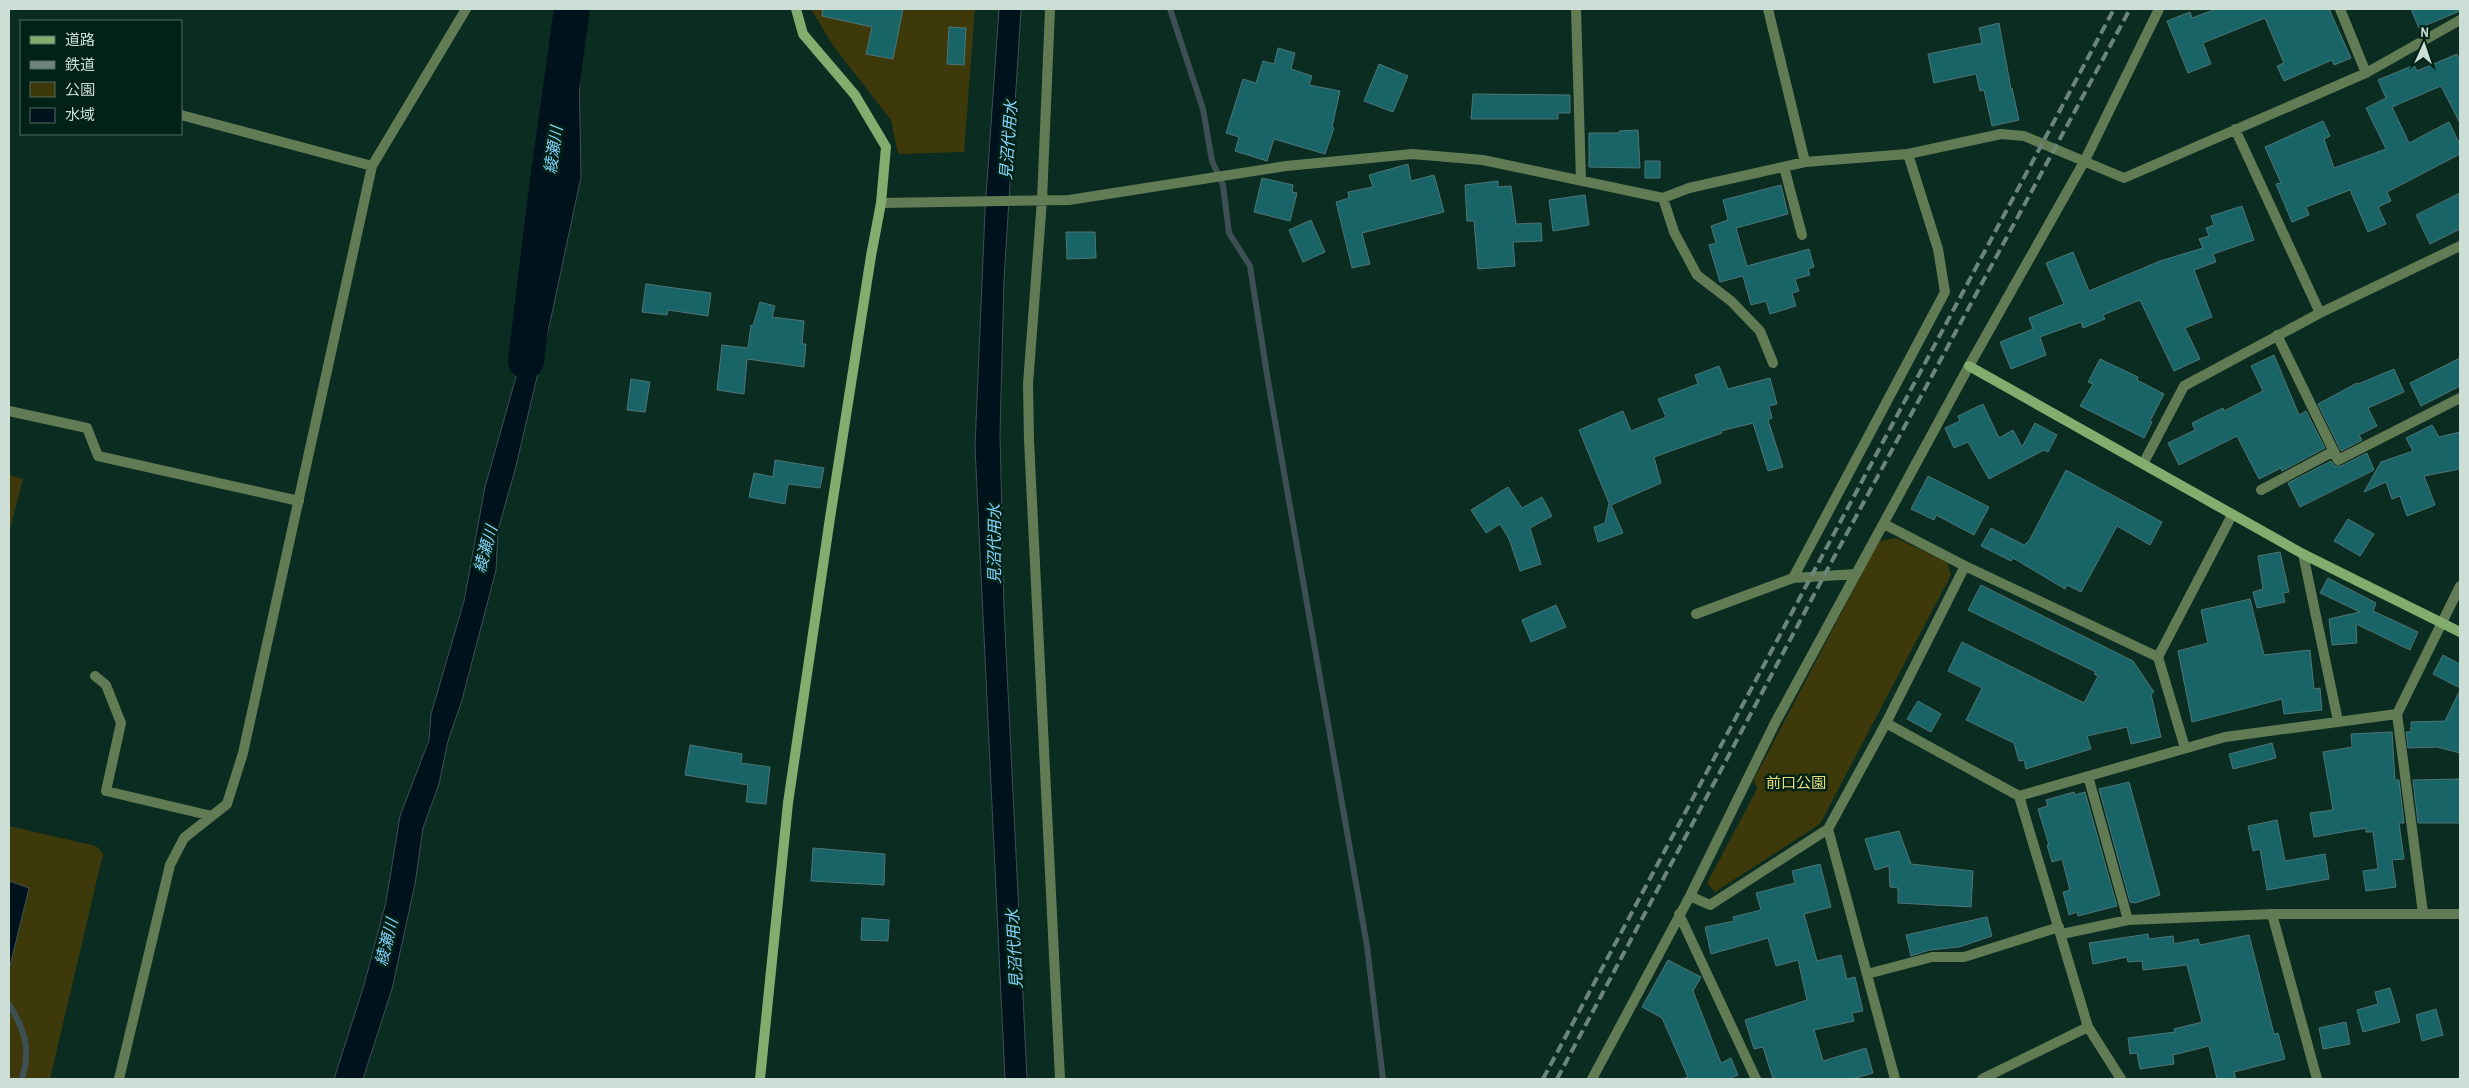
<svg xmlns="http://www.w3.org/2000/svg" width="2469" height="1088" font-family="'Archivo Narrow','Noto Sans JP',sans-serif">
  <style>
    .green { fill: #3d390a }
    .water { fill: #00131d; stroke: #3d5054 }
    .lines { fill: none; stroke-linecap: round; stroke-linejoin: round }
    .stream { stroke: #3d5054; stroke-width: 6 }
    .river { stroke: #00131d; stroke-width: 36 }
    .building { fill: #186467; stroke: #4e7577 }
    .lane { stroke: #617c54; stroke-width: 10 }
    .street { stroke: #617c54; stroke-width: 10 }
    .secondary { stroke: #83ad6e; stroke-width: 10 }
    .rail { stroke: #6b857b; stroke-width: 4; stroke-dasharray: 10 5; stroke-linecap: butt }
    .labels { text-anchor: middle; stroke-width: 5; stroke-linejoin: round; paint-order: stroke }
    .park-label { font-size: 15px; fill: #e8df80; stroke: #022217 }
    .water-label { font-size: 16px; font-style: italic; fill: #85d3fa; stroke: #022217 }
  </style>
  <rect width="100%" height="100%" fill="#0b2c21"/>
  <path class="green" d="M 811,9 L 975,9 L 964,152 L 898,154 L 891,120 L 834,47 Z
    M 9,475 L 23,479 L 9,533 Z
    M 1896,538 L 1947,562 L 1951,575 L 1820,824 L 1715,892 L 1707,883 L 1757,789 L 1754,779 L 1879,541 Z
    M 9,826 L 96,846 L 103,854 L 50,1079 L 9,1079 Z"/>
  <path class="water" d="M 565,9 L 585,9 L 579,70 L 581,177 L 551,318 L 515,470 L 498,530 L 496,570 L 462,700 L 448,741 L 439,784 L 423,828 L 415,884 L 392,989 L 363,1079 L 334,1079 L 364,985 L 386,902 L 400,816 L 429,740 L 431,714 L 464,601 L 485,487 L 521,359 L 540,277 L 550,216 L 555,81 Z
    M 999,9 L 1021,9 L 1004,280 L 1000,433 L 1004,609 L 1027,1079 L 1005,1079 L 975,447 L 985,211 Z
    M 9,881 L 29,888 L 9,970 Z"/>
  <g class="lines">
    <path class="stream" d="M 1170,9 L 1203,109 L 1212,161 L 1223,185 L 1229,233 L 1250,266 L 1268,381 L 1367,946 L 1383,1079
      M 9,1004 C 25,1031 31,1048 22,1079"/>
    <path class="river" d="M 526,361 L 546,195 L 572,9"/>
  </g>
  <path class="building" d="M 823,9 L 903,9 L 893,59 L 866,54 L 872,27 L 822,16 Z
    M 2216,9 L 2329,9 L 2351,58 L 2334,65 L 2332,60 L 2284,81 L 2277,66 L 2284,63 L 2265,18 L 2203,43 L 2211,64 L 2188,73 L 2167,21 L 2190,12 L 2192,18 Z
    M 2411,9 L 2460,9 L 2460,11 L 2419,28 Z
    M 1999,23 L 2011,89 L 2012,88 L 2019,120 L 1992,126 L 1984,90 L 1980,91 L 1976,74 L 1934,83 L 1928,54 L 1982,43 L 1979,28 Z
    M 949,27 L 966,28 L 964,65 L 947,64 Z
    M 1278,48 L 1295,53 L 1291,69 L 1312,76 L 1309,85 L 1340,91 L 1332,127 L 1334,128 L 1325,154 L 1274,139 L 1267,161 L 1235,151 L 1239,137 L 1226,133 L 1243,79 L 1256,83 L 1263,61 L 1274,64 Z
    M 2457,54 L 2460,63 L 2460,123 L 2441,86 L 2392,107 L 2409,143 L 2449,122 L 2460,145 L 2460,154 L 2387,192 L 2391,201 L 2378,207 L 2386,224 L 2368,232 L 2350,190 L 2306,207 L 2309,215 L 2292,222 L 2276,184 L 2281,183 L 2265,147 L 2323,121 L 2330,136 L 2324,139 L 2334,168 L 2386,149 L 2366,108 L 2386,98 L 2378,80 L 2414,65 L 2417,71 Z
    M 1379,64 L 1408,76 L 1393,112 L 1364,101 Z
    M 1473,94 L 1570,95 L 1570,113 L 1558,113 L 1558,119 L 1471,119 Z
    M 1638,130 L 1640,168 L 1589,167 L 1589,133 L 1619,133 L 1619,131 Z
    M 1645,161 L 1660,161 L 1660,178 L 1645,178 Z
    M 1408,164 L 1411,181 L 1434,175 L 1444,212 L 1362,233 L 1370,264 L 1352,268 L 1336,202 L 1349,198 L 1348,192 L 1373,187 L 1369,175 Z
    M 1262,178 L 1293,185 L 1292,192 L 1297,193 L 1290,221 L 1254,212 Z
    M 1498,181 L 1498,187 L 1511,186 L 1516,224 L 1541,223 L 1542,241 L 1513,242 L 1515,266 L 1478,269 L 1474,221 L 1467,221 L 1465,185 Z
    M 1781,185 L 1788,214 L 1736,228 L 1747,266 L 1809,249 L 1814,267 L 1808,269 L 1810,275 L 1795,279 L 1799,291 L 1792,293 L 1796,306 L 1770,314 L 1766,301 L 1751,305 L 1743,276 L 1720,282 L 1709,245 L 1716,243 L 1711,226 L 1728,220 L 1723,200 Z
    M 2460,193 L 2460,229 L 2430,244 L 2416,215 Z
    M 1585,195 L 1589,225 L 1553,231 L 1549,200 Z
    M 2242,206 L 2254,240 L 2213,254 L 2216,262 L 2194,270 L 2212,317 L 2185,328 L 2200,359 L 2174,371 L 2140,300 L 2103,315 L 2105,319 L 2083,328 L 2081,322 L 2040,337 L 2046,355 L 2011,369 L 2000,342 L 2033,329 L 2029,318 L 2064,304 L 2046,263 L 2073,252 L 2089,291 L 2160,261 L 2203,248 L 2199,239 L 2209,236 L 2206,228 L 2214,225 L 2211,216 Z
    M 1311,220 L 1325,252 L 1303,262 L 1289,230 Z
    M 1066,232 L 1095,232 L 1096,258 L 1067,259 Z
    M 646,284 L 711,293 L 708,316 L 668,310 L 667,315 L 642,312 Z
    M 760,302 L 775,306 L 772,317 L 804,321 L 802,344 L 806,344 L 804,367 L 747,359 L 744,394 L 717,390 L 722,345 L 748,348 L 751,325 L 753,326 Z
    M 2274,355 L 2299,415 L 2306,411 L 2325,448 L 2282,471 L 2281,468 L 2259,479 L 2237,436 L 2179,465 L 2168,443 L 2195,430 L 2192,423 L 2223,408 L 2224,411 L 2263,391 L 2251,366 Z
    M 2460,358 L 2460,386 L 2421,406 L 2410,383 Z
    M 2100,359 L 2138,377 L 2137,380 L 2164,394 L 2150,421 L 2152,422 L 2144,438 L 2080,406 L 2093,384 L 2088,382 Z
    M 1719,366 L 1728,389 L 1770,378 L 1777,404 L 1769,406 L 1772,418 L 1768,420 L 1783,467 L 1768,471 L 1753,423 L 1721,431 L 1722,433 L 1654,457 L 1661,483 L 1611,505 L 1623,533 L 1598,542 L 1594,527 L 1605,523 L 1609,503 L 1579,430 L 1623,411 L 1631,431 L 1666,417 L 1658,399 L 1698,384 L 1695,375 Z
    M 2394,369 L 2404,392 L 2368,408 L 2377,426 L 2359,435 L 2362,440 L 2341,451 L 2318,404 L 2357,383 L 2358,384 Z
    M 631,379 L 650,382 L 645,412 L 627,410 Z
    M 1983,404 L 1999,438 L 2013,430 L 2022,447 L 2035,423 L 2057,435 L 2048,452 L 2044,450 L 1989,479 L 1968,442 L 1954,448 L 1945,428 L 1960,421 L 1958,416 Z
    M 2432,425 L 2439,437 L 2460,432 L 2460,469 L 2424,476 L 2435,505 L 2407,516 L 2400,496 L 2392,499 L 2386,482 L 2364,492 L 2381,462 L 2413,451 L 2406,438 Z
    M 2367,453 L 2374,470 L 2300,507 L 2288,483 L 2331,461 L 2335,466 L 2341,466 Z
    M 775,460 L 824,468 L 820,488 L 788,484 L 785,504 L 749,497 L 754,473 L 773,477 Z
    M 2066,470 L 2162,522 L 2150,545 L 2117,526 L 2081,592 L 2067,585 L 2065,589 L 2013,558 L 2011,561 L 1981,546 L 1991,528 L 2024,545 L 2029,541 Z
    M 1928,476 L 1989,507 L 1974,535 L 1936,515 L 1934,520 L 1911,509 Z
    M 1508,487 L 1522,508 L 1542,497 L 1552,516 L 1530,528 L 1541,564 L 1520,571 L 1509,539 L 1500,524 L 1486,533 L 1471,510 Z
    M 2348,519 L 2374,534 L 2360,556 L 2334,541 Z
    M 2280,552 L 2289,592 L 2283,593 L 2285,602 L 2257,608 L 2253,592 L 2263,589 L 2258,556 Z
    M 2328,578 L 2376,603 L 2373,611 L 2418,632 L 2410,650 L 2356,624 L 2357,643 L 2332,645 L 2329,619 L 2360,612 L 2320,593 Z
    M 1981,585 L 2133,661 L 2154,692 L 2151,694 L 2161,737 L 2131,744 L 2127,727 L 2087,736 L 2091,749 L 2026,769 L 2024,760 L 2019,761 L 2014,743 L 1966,720 L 1982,688 L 1948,671 L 1962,642 L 2084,703 L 2098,676 L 2094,674 L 2096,672 L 1968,610 Z
    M 2250,599 L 2264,655 L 2310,650 L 2314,689 L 2320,688 L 2322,710 L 2284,714 L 2282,699 L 2192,722 L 2178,651 L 2208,643 L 2201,610 Z
    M 1556,605 L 1566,627 L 1531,642 L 1522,620 Z
    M 2443,655 L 2460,664 L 2460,688 L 2433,674 Z
    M 2460,690 L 2460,753 L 2437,747 L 2408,748 L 2406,732 L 2411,732 L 2411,722 L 2445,721 Z
    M 1918,701 L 1941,714 L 1931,732 L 1907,719 Z
    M 2392,732 L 2395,780 L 2399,780 L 2404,823 L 2399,823 L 2404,859 L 2392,860 L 2396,887 L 2366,891 L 2363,871 L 2378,869 L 2373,832 L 2366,832 L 2366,828 L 2314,837 L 2310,813 L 2333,810 L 2323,752 L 2352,747 L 2351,734 Z
    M 2272,743 L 2276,758 L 2233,769 L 2229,754 Z
    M 690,745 L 742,754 L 741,763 L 770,767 L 766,804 L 746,802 L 748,785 L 685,775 Z
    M 2460,779 L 2460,823 L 2418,823 L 2413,780 Z
    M 2129,782 L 2160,895 L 2135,903 L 2130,902 L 2099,789 Z
    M 2074,792 L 2075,795 L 2085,792 L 2117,906 L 2078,916 L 2077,912 L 2069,915 L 2063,892 L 2070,890 L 2062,859 L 2052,862 L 2047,845 L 2049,845 L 2038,809 L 2048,806 L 2046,800 Z
    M 2277,820 L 2285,861 L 2325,854 L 2329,879 L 2267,890 L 2260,849 L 2253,851 L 2248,826 Z
    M 1899,831 L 1911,864 L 1973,871 L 1971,907 L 1898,903 L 1898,888 L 1890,887 L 1889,866 L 1875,870 L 1865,839 Z
    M 813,848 L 885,854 L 884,885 L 811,881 Z
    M 1820,864 L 1831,907 L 1804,914 L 1817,961 L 1841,955 L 1847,979 L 1855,977 L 1863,1011 L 1852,1013 L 1854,1021 L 1814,1030 L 1823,1061 L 1866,1048 L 1873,1073 L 1852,1079 L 1773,1079 L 1763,1047 L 1754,1049 L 1745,1020 L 1807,1000 L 1798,960 L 1776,966 L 1768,938 L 1711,954 L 1705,927 L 1734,921 L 1733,917 L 1761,910 L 1756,893 L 1795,883 L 1792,871 Z
    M 1987,917 L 1992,936 L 1959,947 L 1930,950 L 1911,956 L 1906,935 Z
    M 862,918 L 889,920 L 888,941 L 861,940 Z
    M 2148,934 L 2149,939 L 2173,936 L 2174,944 L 2198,939 L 2200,945 L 2249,935 L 2274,1034 L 2278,1033 L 2285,1059 L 2234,1072 L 2236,1079 L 2217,1079 L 2209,1046 L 2173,1055 L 2174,1064 L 2140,1069 L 2137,1053 L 2130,1054 L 2128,1038 L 2175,1032 L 2174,1029 L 2202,1022 L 2187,965 L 2143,970 L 2142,961 L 2128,962 L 2127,957 L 2093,964 L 2089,943 Z
    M 1668,960 L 1701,977 L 1693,991 L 1721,1063 L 1731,1058 L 1738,1075 L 1728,1079 L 1683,1079 L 1688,1077 L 1662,1018 L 1642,1007 Z
    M 2390,988 L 2400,1022 L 2363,1032 L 2357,1010 L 2378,1004 L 2375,992 Z
    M 2436,1009 L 2443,1035 L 2422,1041 L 2416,1015 Z
    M 2346,1022 L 2350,1044 L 2323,1049 L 2319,1028 Z"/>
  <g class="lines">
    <path class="lane" d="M 9,411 L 87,428 L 98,456 L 299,501"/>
    <path class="street" d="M 1050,9 L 1042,200 L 1028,384 L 1029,440 L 1060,1079
      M 1576,9 L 1581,181
      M 1768,9 L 1805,162
      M 2340,9 L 2366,73
      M 181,115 L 372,166
      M 2235,129 L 2320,313
      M 1784,167 L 1802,235
      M 1663,198 L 1674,232 L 1697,275 L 1731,301 L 1760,331 L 1773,363
      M 881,203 L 1069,200 L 1286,166 L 1412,154 L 1483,160 L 1663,198 L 1689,188 L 1805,162 L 1908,154 L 2001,134 L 2024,136 L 2124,178 L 2366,73 L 2460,20
      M 2277,335 L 2338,460 L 2460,398
      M 2143,464 L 2184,386 L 2320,313 L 2460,246
      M 2261,490 L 2334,451
      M 2303,554 L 2338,721
      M 1965,566 L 2158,657
      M 1793,578 L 1945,292 L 1938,249 L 1908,154
      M 1696,614 L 1793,578 L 1856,574
      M 95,676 L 106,685 L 121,723 L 106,791 L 212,816
      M 1886,723 L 2019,796 L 2088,1027 L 2121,1079
      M 2185,748 L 2158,657 L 2232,515
      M 2088,776 L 2128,920
      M 2019,796 L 2225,737 L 2397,714
      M 1828,829 L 1895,1079
      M 1690,896 L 1710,905 L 1828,829 L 1886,723 L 1965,566 L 1884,524
      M 2423,913 L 2397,714 L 2460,586
      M 1679,914 L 1756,1079
      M 2272,914 L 2317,1079
      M 2062,934 L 2128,920 L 2272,914 L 2460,914
      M 1867,974 L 1932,957 L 1964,957 L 2059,927
      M 119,1079 L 170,865 L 184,838 L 227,804 L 243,753 L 372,166 L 466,9
      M 1592,1079 L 1690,896 L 1775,723 L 1969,366 L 2085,160 L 2159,9
      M 1982,1079 L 2088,1027"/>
    <path class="secondary" d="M 1969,366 L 2303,554 L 2460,632
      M 760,1079 L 788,803 L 830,518 L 871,256 L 881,203 L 886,147 L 855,95 L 803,34 L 796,9"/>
    <path class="rail" d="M 1543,1079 L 2114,9
      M 1557,1079 L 1825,574 L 2130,9"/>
  </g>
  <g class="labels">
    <g class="park-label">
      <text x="1796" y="788">前口公園</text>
    </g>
    <g class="water-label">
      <text transform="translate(1008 140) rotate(-86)" y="6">見沼代用水</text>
      <text transform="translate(553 150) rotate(-82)" y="6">綾瀬川</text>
      <text transform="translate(994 544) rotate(-90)" y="6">見沼代用水</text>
      <text transform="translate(485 549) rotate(-74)" y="6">綾瀬川</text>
      <text transform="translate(386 942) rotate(-76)" y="6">綾瀬川</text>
      <text transform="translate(1014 949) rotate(-93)" y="6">見沼代用水</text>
    </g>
  </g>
  <rect width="2469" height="1088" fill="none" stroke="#ccded6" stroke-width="20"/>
  <rect x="20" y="20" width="162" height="115" fill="#022217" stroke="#536d63"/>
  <rect x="30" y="36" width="25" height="8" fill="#83ad6e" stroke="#536d63"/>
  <text x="65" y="45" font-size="15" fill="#ccded6">道路</text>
  <rect x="30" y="61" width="25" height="8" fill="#6b857b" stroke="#536d63"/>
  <text x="65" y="70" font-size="15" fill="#ccded6">鉄道</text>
  <rect x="30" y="82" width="25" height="15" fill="#3d390a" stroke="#536d63"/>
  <text x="65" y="95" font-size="15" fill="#ccded6">公園</text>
  <rect x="30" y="108" width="25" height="15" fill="#00131d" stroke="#536d63"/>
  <text x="65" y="120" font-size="15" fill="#ccded6">水域</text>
  <g transform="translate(2424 45) rotate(3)" stroke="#022217" stroke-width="4" paint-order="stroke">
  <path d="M0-4L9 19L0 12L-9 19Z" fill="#ccded6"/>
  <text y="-8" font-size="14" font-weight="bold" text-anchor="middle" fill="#ccded6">N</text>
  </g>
</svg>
